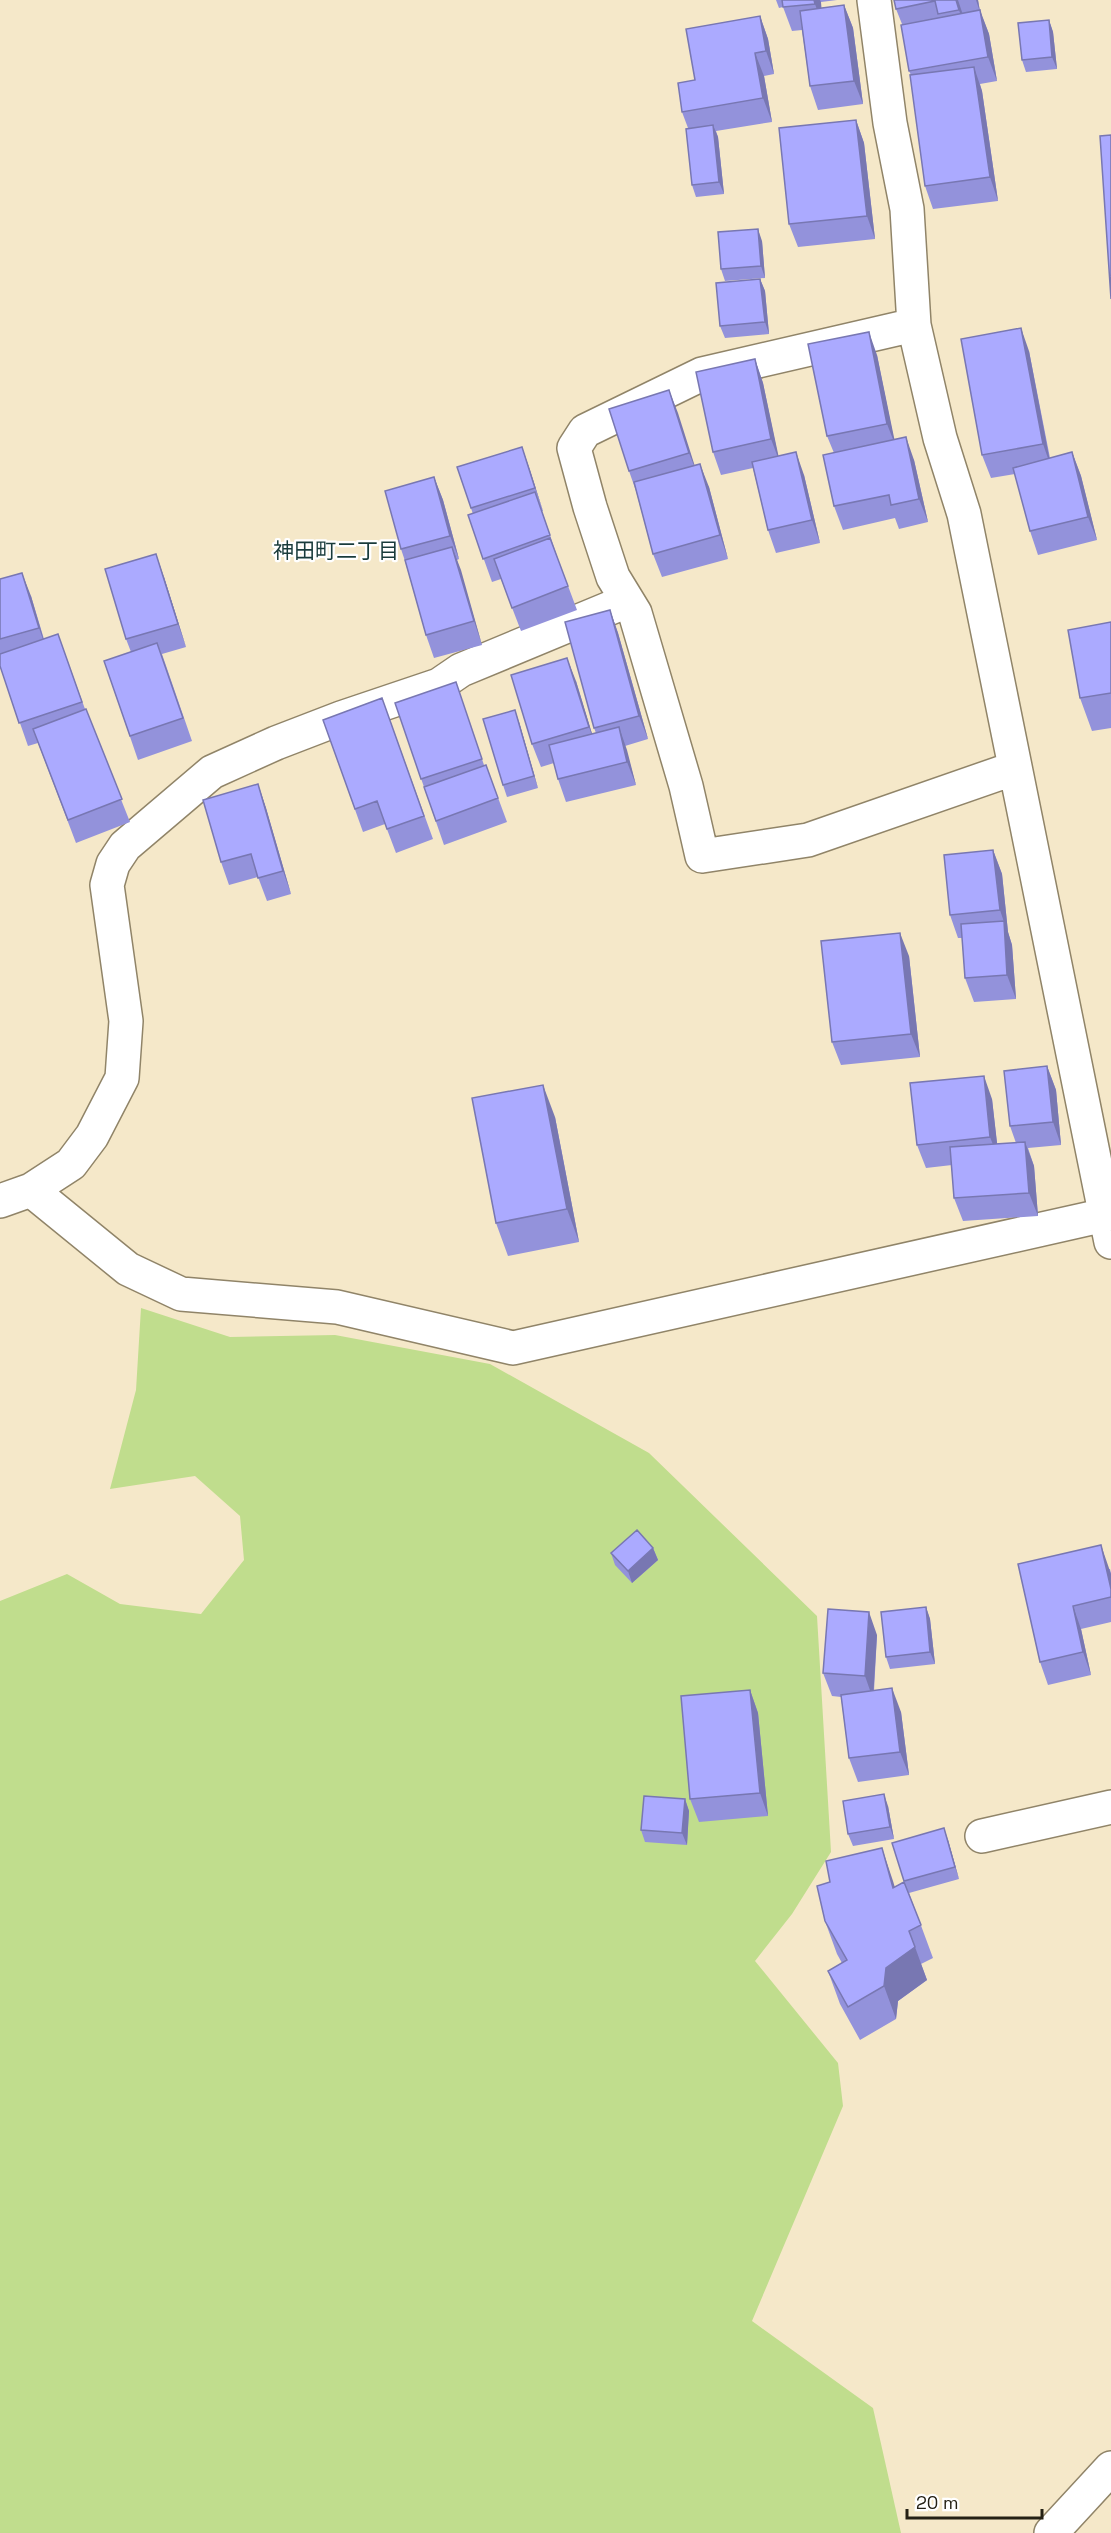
<svg xmlns="http://www.w3.org/2000/svg" width="1111" height="2533" font-family="'Space Grotesk','Noto Sans JP',sans-serif">
  <style>
    .green { fill: #c0dd8d }
    .lines { fill: none; stroke-linecap: round; stroke-linejoin: round }
    .minor-casing { stroke: #908468; stroke-width: 36 }
    .minor { stroke: #fff; stroke-width: 33 }
    .wall { fill: #9392db }
    .shaded-wall { fill: #7877b2 }
    .building { fill: #abaaff; stroke: #7877b2; stroke-width: 1.5 }
    .labels { text-anchor: middle; stroke-width: 4.5; stroke-linejoin: round; paint-order: stroke }
    .neighbourhood-label { font-size: 21px; fill: #193b3b; stroke: #fff }
  </style>
  <rect width="100%" height="100%" fill="#f5e8c9"/>
  <path class="green" d="M 141,1308 L 230,1337 L 335,1335 L 490,1364 L 649,1453 L 817,1616 L 831,1852 L 792,1914 L 755,1961 L 838,2063 L 843,2106 L 752,2321 L 873,2408 L 901,2533 L 0,2533 L 0,1601 L 67,1574 L 120,1604 L 201,1614 L 244,1560 L 240,1516 L 195,1476 L 110,1489 L 136,1390 Z"/>
  <g class="lines">
    <defs>
      <path id="minor" d="M 874,0 L 890,123 L 907,209 L 914,325 L 940,438 L 964,514 L 1111,1242
        M 914,325 L 702,374 L 585,431 L 574,448 L 590,507 L 613,577 L 635,613 L 686,786 L 702,856 L 808,840 L 1015,768
        M 31,1190 L 71,1164 L 92,1136 L 122,1078 L 126,1021 L 107,885 L 113,864 L 125,846 L 212,772 L 276,743 L 341,718 L 439,685 L 461,670 L 627,601
        M 0,1201 L 31,1190 L 128,1269 L 181,1294 L 337,1307 L 513,1348 L 1105,1215
        M 982,1836 L 1111,1807
        M 1051,2533 L 1111,2468"/>
    </defs>
    <use href="#minor" class="minor-casing"/>
    <use href="#minor" class="minor"/>
  </g>
  <path class="wall" d="M 776,0 L 837,0 L 821,2 L 821,8 L 844,5 L 853,28 L 863,104 L 818,110 L 810,86 L 802,30 L 792,31 L 783,7 L 779,8 Z
    M 894,0 L 978,0 L 980,11 L 989,34 L 997,81 L 980,84 L 982,91 L 998,201 L 933,209 L 925,186 L 911,75 L 909,71 L 902,24 L 896,9 Z
    M 760,16 L 768,39 L 774,74 L 764,76 L 772,122 L 716,131 L 718,137 L 724,194 L 696,197 L 692,185 L 688,128 L 682,112 L 695,80 Z
    M 1049,20 L 1053,32 L 1057,69 L 1026,72 L 1022,60 Z
    M 856,120 L 864,143 L 875,239 L 798,247 L 789,224 Z
    M 762,241 L 765,278 L 725,281 L 721,269 Z
    M 760,279 L 765,291 L 769,334 L 725,338 L 720,326 Z
    M 1029,351 L 1050,458 L 1072,452 L 1081,476 L 1097,540 L 1038,555 L 1030,531 L 1015,474 L 991,478 L 982,455 Z
    M 877,355 L 894,440 L 914,460 L 928,522 L 899,529 L 895,518 L 843,530 L 834,506 L 834,453 L 827,436 Z
    M 755,359 L 763,383 L 778,456 L 804,475 L 820,543 L 776,553 L 768,530 L 753,468 L 721,475 L 713,452 Z
    M 669,390 L 694,465 L 709,487 L 728,559 L 662,577 L 653,554 L 636,491 L 629,471 Z
    M 522,447 L 543,511 L 542,511 L 558,559 L 577,610 L 521,631 L 501,579 L 492,582 L 468,515 L 473,514 L 457,467 Z
    M 434,477 L 443,500 L 459,559 L 457,560 L 482,645 L 434,658 L 426,635 L 405,561 L 401,549 Z
    M 164,577 L 186,647 L 162,654 L 192,741 L 138,760 L 104,661 L 131,652 L 126,639 Z
    M 0,579 L 31,596 L 44,639 L 58,634 L 85,709 L 130,822 L 76,843 L 38,743 L 28,746 L 0,666 Z
    M 610,610 L 618,633 L 648,739 L 625,746 L 636,785 L 566,802 L 558,779 L 554,763 L 541,767 L 532,744 L 576,681 L 592,734 L 596,733 L 594,728 Z
    M 1111,622 L 1111,728 L 1092,731 L 1080,698 Z
    M 382,698 L 433,839 L 396,853 L 385,824 L 363,832 L 323,720 Z
    M 395,703 L 464,706 L 484,765 L 486,765 L 507,822 L 444,845 Z
    M 519,722 L 538,788 L 507,797 L 503,785 Z
    M 258,784 L 266,808 L 291,894 L 267,901 L 258,877 L 229,885 L 221,862 Z
    M 993,850 L 1002,874 L 1008,932 L 1012,945 L 1016,999 L 974,1002 L 965,978 L 962,938 L 958,938 L 950,915 Z
    M 909,956 L 920,1057 L 841,1065 L 832,1042 Z
    M 1047,1066 L 1056,1090 L 1061,1145 L 1028,1148 L 1034,1166 L 1038,1216 L 963,1221 L 954,1198 L 952,1165 L 926,1168 L 917,1145 L 992,1099 L 997,1144 L 1016,1143 L 1010,1126 Z
    M 555,1117 L 579,1242 L 508,1256 L 496,1223 Z
    M 653,1548 L 658,1560 L 632,1583 L 615,1565 L 611,1553 Z
    M 1018,1564 L 1110,1569 L 1111,1574 L 1111,1622 L 1081,1629 L 1091,1675 L 1048,1685 L 1040,1662 Z
    M 926,1607 L 930,1619 L 935,1664 L 890,1669 L 886,1657 Z
    M 877,1635 L 874,1691 L 901,1712 L 909,1775 L 858,1782 L 849,1758 L 841,1697 L 832,1696 L 823,1673 Z
    M 750,1690 L 758,1713 L 768,1816 L 699,1822 L 690,1799 Z
    M 685,1799 L 689,1811 L 687,1845 L 645,1842 L 641,1830 Z
    M 888,1806 L 894,1839 L 853,1846 L 848,1834 Z
    M 948,1840 L 959,1879 L 909,1893 L 933,1958 L 921,1964 L 927,1980 L 898,2001 L 896,2019 L 860,2040 L 840,2004 L 828,1971 L 842,1963 L 837,1954 L 825,1921 L 895,1887 L 904,1881 Z"/>
  <path class="shaded-wall" d="M 814,0 L 820,0 L 821,2 L 823,27 L 815,4 Z
    M 956,0 L 958,0 L 963,15 L 967,34 L 959,10 Z
    M 976,0 L 978,0 L 980,12 Z
    M 844,5 L 853,28 L 863,104 L 854,81 Z
    M 980,10 L 989,34 L 997,81 L 988,57 Z
    M 760,16 L 768,39 L 774,74 L 766,51 Z
    M 1049,20 L 1053,32 L 1057,69 L 1052,57 Z
    M 755,53 L 764,76 L 772,122 L 763,98 Z
    M 974,67 L 982,91 L 998,201 L 990,177 Z
    M 856,120 L 864,143 L 875,239 L 867,216 Z
    M 713,125 L 718,137 L 724,194 L 719,182 Z
    M 758,229 L 762,241 L 765,278 L 761,266 Z
    M 760,279 L 765,291 L 769,334 L 765,322 Z
    M 1021,328 L 1029,351 L 1051,467 L 1043,444 Z
    M 869,332 L 877,355 L 896,447 L 887,424 Z
    M 755,359 L 763,383 L 780,463 L 771,439 Z
    M 669,390 L 678,413 L 698,476 L 689,453 Z
    M 906,437 L 914,460 L 928,522 L 919,499 Z
    M 522,447 L 530,470 L 543,511 L 535,488 Z
    M 796,452 L 804,475 L 820,543 L 812,520 Z
    M 1072,452 L 1081,476 L 1097,540 L 1088,517 Z
    M 700,464 L 709,487 L 728,559 L 720,535 Z
    M 434,477 L 443,500 L 459,559 L 450,536 Z
    M 452,547 L 461,570 L 482,645 L 474,621 Z
    M 156,554 L 164,577 L 186,647 L 178,624 Z
    M 22,573 L 31,596 L 47,651 L 39,628 Z
    M 610,610 L 618,633 L 648,739 L 639,716 Z
    M 567,658 L 576,681 L 597,750 L 589,727 Z
    M 515,710 L 519,722 L 538,788 L 534,776 Z
    M 619,727 L 627,750 L 636,785 L 627,762 Z
    M 258,784 L 266,808 L 291,894 L 283,871 Z
    M 993,850 L 1002,874 L 1008,932 L 1012,945 L 1016,999 L 1007,975 L 1004,922 L 1000,910 Z
    M 900,933 L 909,956 L 920,1057 L 911,1034 Z
    M 1047,1066 L 1056,1090 L 1061,1145 L 1053,1122 Z
    M 984,1076 L 992,1099 L 999,1160 L 990,1137 Z
    M 543,1085 L 555,1117 L 579,1242 L 567,1209 Z
    M 1025,1142 L 1034,1166 L 1038,1216 L 1029,1193 Z
    M 1101,1545 L 1111,1574 L 1111,1589 Z
    M 653,1548 L 658,1560 L 632,1583 L 628,1571 Z
    M 1073,1606 L 1081,1629 L 1091,1675 L 1083,1652 Z
    M 926,1607 L 930,1619 L 935,1664 L 930,1652 Z
    M 869,1612 L 877,1635 L 873,1699 L 865,1676 Z
    M 892,1688 L 901,1712 L 909,1775 L 900,1752 Z
    M 750,1690 L 758,1713 L 768,1816 L 760,1793 Z
    M 884,1794 L 888,1806 L 894,1839 L 890,1827 Z
    M 685,1799 L 689,1811 L 687,1845 L 682,1833 Z
    M 944,1828 L 948,1840 L 959,1879 L 955,1867 Z
    M 882,1848 L 893,1881 L 905,1921 L 893,1888 Z
    M 915,1947 L 927,1980 L 898,2001 L 896,2019 L 884,1986 L 886,1968 Z"/>
  <path class="building" d="M 782,0 L 814,0 L 815,4 L 783,7 Z
    M 894,0 L 956,0 L 959,10 L 938,14 L 935,1 L 896,9 Z
    M 844,5 L 854,81 L 810,86 L 800,11 Z
    M 980,10 L 988,57 L 909,71 L 901,25 Z
    M 760,16 L 766,51 L 755,53 L 763,98 L 682,112 L 678,83 L 695,80 L 686,29 Z
    M 1049,20 L 1052,57 L 1022,60 L 1018,23 Z
    M 974,67 L 990,177 L 925,186 L 910,75 Z
    M 856,120 L 867,216 L 789,224 L 779,128 Z
    M 713,125 L 719,182 L 692,185 L 686,129 Z
    M 1111,135 L 1111,299 L 1100,136 Z
    M 758,229 L 761,266 L 721,269 L 718,232 Z
    M 760,279 L 765,322 L 720,326 L 716,283 Z
    M 1021,328 L 1043,444 L 982,455 L 961,339 Z
    M 869,332 L 887,424 L 827,436 L 808,344 Z
    M 755,359 L 771,439 L 713,452 L 696,372 Z
    M 669,390 L 689,453 L 629,471 L 609,409 Z
    M 906,437 L 919,499 L 891,505 L 889,495 L 834,506 L 823,455 Z
    M 522,447 L 535,488 L 471,508 L 457,467 Z
    M 796,452 L 812,520 L 768,530 L 752,462 Z
    M 1072,452 L 1088,517 L 1030,531 L 1013,468 Z
    M 700,464 L 720,535 L 653,554 L 634,482 Z
    M 434,477 L 450,536 L 401,549 L 385,491 Z
    M 535,492 L 550,535 L 483,559 L 468,515 Z
    M 550,538 L 568,586 L 512,608 L 494,559 Z
    M 452,547 L 474,621 L 426,635 L 405,560 Z
    M 156,554 L 178,624 L 126,639 L 105,569 Z
    M 22,573 L 39,628 L 0,639 L 0,579 Z
    M 610,610 L 639,716 L 594,728 L 565,622 Z
    M 1111,622 L 1111,693 L 1080,698 L 1068,630 Z
    M 58,634 L 82,702 L 19,723 L 0,666 L 0,654 Z
    M 157,643 L 183,718 L 130,736 L 104,661 Z
    M 567,658 L 589,727 L 532,744 L 511,675 Z
    M 456,682 L 482,759 L 421,779 L 395,703 Z
    M 382,698 L 424,816 L 387,829 L 377,801 L 355,809 L 323,720 Z
    M 86,709 L 122,799 L 68,820 L 33,729 Z
    M 515,710 L 534,776 L 503,785 L 483,719 Z
    M 619,727 L 627,762 L 558,779 L 549,745 Z
    M 486,765 L 498,798 L 436,821 L 424,787 Z
    M 258,784 L 283,871 L 258,878 L 251,854 L 221,862 L 203,800 Z
    M 993,850 L 1000,910 L 950,915 L 944,855 Z
    M 1004,921 L 1007,975 L 965,978 L 961,924 Z
    M 900,933 L 911,1034 L 832,1042 L 821,941 Z
    M 1047,1066 L 1053,1122 L 1010,1126 L 1004,1071 Z
    M 984,1076 L 990,1137 L 917,1145 L 910,1083 Z
    M 543,1085 L 567,1209 L 496,1223 L 472,1098 Z
    M 1025,1142 L 1029,1193 L 954,1198 L 950,1147 Z
    M 637,1530 L 653,1548 L 628,1571 L 611,1553 Z
    M 1101,1545 L 1111,1589 L 1111,1597 L 1073,1606 L 1083,1652 L 1040,1662 L 1018,1564 Z
    M 926,1607 L 930,1652 L 886,1657 L 881,1612 Z
    M 828,1609 L 869,1612 L 865,1676 L 823,1673 Z
    M 892,1688 L 900,1752 L 849,1758 L 841,1695 Z
    M 750,1690 L 760,1793 L 690,1799 L 681,1696 Z
    M 884,1794 L 890,1827 L 848,1834 L 843,1801 Z
    M 644,1796 L 685,1799 L 682,1833 L 641,1830 Z
    M 944,1828 L 955,1867 L 904,1881 L 892,1843 Z
    M 882,1848 L 893,1888 L 904,1882 L 921,1925 L 909,1931 L 915,1947 L 886,1968 L 884,1986 L 848,2007 L 828,1971 L 847,1960 L 825,1921 L 817,1886 L 830,1882 L 826,1861 Z"/>
  <g class="labels">
    <g class="neighbourhood-label">
      <text x="336" y="558">神田町二丁目</text>
    </g>
  </g>
  <path d="M907 2509v9h135v-9" fill="none" stroke="#252115" stroke-width="3"/>
  <text x="916" y="2509" font-size="18" fill="#252115" stroke="#ffffff" stroke-width="4.5" paint-order="stroke">20 m</text>
</svg>
